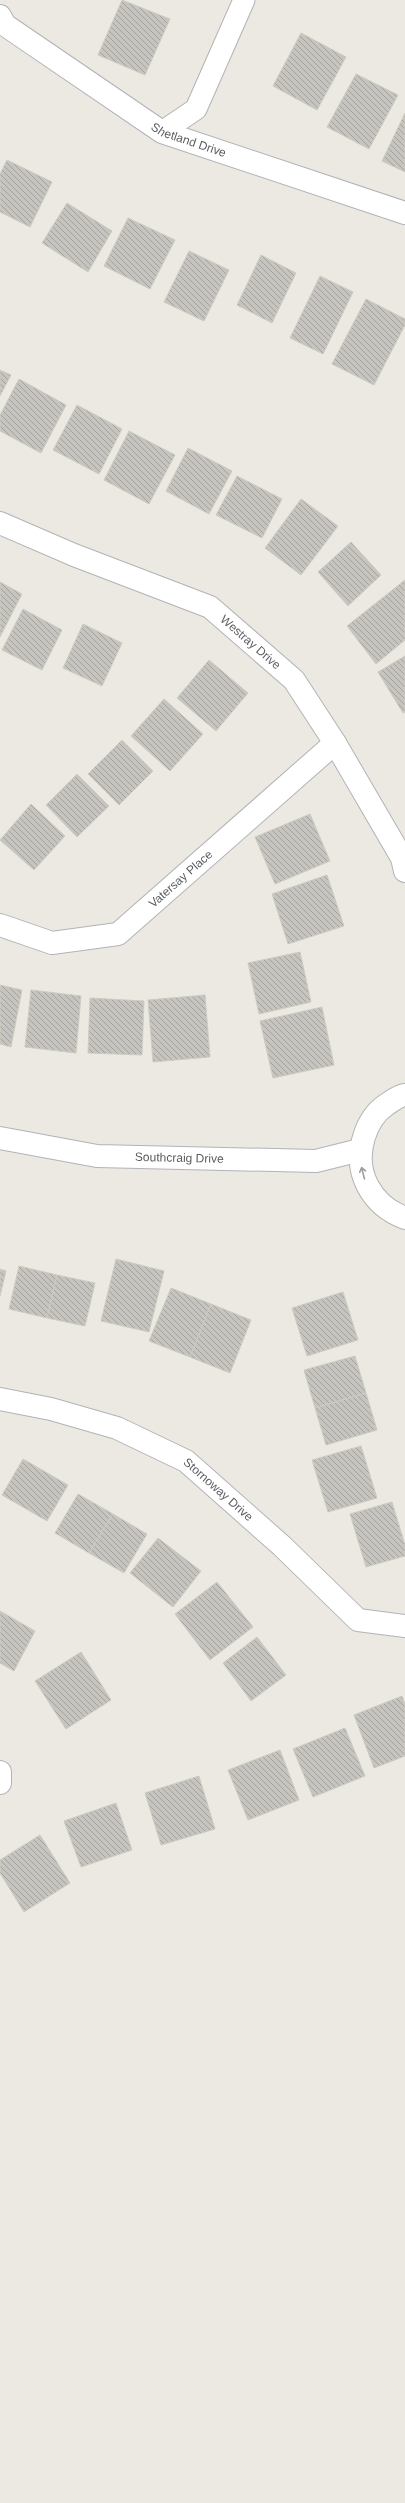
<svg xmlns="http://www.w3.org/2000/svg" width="405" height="2503" font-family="Helvetica,sans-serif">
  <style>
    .building { fill: url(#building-back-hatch); stroke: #cfcbc0 }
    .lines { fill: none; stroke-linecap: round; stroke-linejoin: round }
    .service-casing { stroke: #b2b3b7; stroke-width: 23 }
    .minor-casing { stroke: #b2b3b7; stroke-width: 24 }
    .tertiary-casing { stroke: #b2b3b7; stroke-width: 24 }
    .service { stroke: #fff; stroke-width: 21 }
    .minor { stroke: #fff; stroke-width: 22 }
    .tertiary { stroke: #fff; stroke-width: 22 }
    .oneway { stroke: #9c9da0 }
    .labels { text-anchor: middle; stroke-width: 3; stroke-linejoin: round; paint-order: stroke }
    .street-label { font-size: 12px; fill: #5a5c60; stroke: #fff }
  </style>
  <defs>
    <pattern id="building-back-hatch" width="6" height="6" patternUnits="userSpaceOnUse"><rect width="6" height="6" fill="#c6c4be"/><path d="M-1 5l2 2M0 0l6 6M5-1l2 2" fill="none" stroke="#a4a29e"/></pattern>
  </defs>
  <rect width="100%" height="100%" fill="#ebe9e1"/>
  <path class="building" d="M 122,0 L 170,19 L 145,75 L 98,55 Z
    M 301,33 L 346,57 L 317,110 L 273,86 Z
    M 356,74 L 398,95 L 369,149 L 327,127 Z
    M 405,113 L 405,172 L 382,161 Z
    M 7,160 L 52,182 L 30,227 L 0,212 L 0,174 Z
    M 67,203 L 112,231 L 88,272 L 42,243 Z
    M 128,218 L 175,240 L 150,289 L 104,266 Z
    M 189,251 L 229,270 L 204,321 L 164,302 Z
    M 261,255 L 296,273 L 272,323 L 237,305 Z
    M 320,276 L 353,292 L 323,354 L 290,338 Z
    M 366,299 L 405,319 L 405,325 L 374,385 L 332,364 Z
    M 0,370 L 11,375 L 0,396 Z
    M 19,379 L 66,405 L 41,453 L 0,431 L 0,415 Z
    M 77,405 L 122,429 L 99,474 L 53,450 Z
    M 129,431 L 175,455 L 149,504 L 104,480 Z
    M 188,448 L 232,471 L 209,514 L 166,491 Z
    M 237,476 L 282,499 L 262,538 L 216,515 Z
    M 301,499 L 338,526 L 301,575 L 265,548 Z
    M 351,542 L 381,575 L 348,606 L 318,572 Z
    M 405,580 L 405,640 L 376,664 L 347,626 Z
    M 0,582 L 22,594 L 0,637 Z
    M 23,609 L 62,630 L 42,670 L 2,650 Z
    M 83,624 L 122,643 L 102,686 L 63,668 Z
    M 405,656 L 405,712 L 403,713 L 378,672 Z
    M 209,660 L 248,693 L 216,731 L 177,698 Z
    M 164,699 L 203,734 L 170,771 L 131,736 Z
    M 122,740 L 153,771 L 119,805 L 88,774 Z
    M 77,774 L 109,806 L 77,837 L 46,805 Z
    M 31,804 L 65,836 L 34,870 L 0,840 Z
    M 310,814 L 330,861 L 275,884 L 255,837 Z
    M 327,875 L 344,926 L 288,944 L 272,894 Z
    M 300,952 L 311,1002 L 259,1014 L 248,963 Z
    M 0,985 L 22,990 L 11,1047 L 0,1044 Z
    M 31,990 L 81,996 L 76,1053 L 25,1047 Z
    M 205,995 L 210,1057 L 153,1062 L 148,1000 Z
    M 90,998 L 144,1001 L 142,1055 L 88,1053 Z
    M 322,1007 L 334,1065 L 273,1078 L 260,1021 Z
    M 116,1259 L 164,1271 L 149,1332 L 101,1321 Z
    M 19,1266 L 57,1275 L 47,1318 L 9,1309 Z
    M 0,1269 L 6,1271 L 0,1296 Z
    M 57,1275 L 95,1283 L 85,1326 L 47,1318 Z
    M 171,1288 L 211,1304 L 190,1357 L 149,1341 Z
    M 343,1292 L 358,1340 L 307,1356 L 292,1308 Z
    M 211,1304 L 251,1320 L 230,1373 L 190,1357 Z
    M 355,1356 L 366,1393 L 315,1408 L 304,1370 Z
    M 366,1393 L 377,1430 L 326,1445 L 315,1408 Z
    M 361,1446 L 377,1498 L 328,1512 L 312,1460 Z
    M 23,1459 L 68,1485 L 47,1521 L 2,1495 Z
    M 78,1494 L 113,1514 L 89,1553 L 55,1533 Z
    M 392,1502 L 405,1545 L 405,1556 L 366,1567 L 350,1514 Z
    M 113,1514 L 147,1534 L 124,1573 L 89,1553 Z
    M 158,1538 L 201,1571 L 173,1607 L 130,1573 Z
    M 217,1582 L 253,1627 L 210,1660 L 175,1614 Z
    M 0,1611 L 35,1631 L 14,1671 L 0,1663 Z
    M 257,1637 L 286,1675 L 251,1701 L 223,1663 Z
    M 81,1652 L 111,1700 L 66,1729 L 35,1681 Z
    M 402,1696 L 405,1704 L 405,1756 L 374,1768 L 354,1715 Z
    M 345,1728 L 365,1776 L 313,1797 L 293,1749 Z
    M 280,1750 L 299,1800 L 248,1820 L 228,1770 Z
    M 199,1776 L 215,1829 L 161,1845 L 145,1793 Z
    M 116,1803 L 132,1850 L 81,1867 L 64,1821 Z
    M 40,1835 L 70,1883 L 24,1912 L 0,1873 L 0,1860 Z"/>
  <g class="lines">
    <defs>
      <path id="service" d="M 162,132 L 196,109 L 244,0"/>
      <g id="minor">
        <path id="s1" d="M 0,16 L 5,25 L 162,132 L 405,213"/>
        <path id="s2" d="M 0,523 L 74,555 L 210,607 L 294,680 L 335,743 L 402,858 L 405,871"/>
        <path id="s3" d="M 0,925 L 52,943 L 118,934 L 335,743"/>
        <path id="s4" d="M 0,1399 L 51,1409 L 117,1428 L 186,1461 L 282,1546 L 358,1620 L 405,1626"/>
        <path d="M 0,1772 L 0,1783"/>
      </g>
      <g id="tertiary">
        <path d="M 405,1095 C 398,1096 392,1101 386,1105 C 374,1113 368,1124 364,1137 C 353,1172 371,1205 405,1218"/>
        <path id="s5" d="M 0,1138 L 97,1156 L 316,1161 L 360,1150"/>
      </g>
    </defs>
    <use href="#service" class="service-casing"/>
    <use href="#minor" class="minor-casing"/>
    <use href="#tertiary" class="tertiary-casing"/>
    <use href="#service" class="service"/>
    <use href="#minor" class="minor"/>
    <use href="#tertiary" class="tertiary"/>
  </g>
  <defs><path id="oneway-shaft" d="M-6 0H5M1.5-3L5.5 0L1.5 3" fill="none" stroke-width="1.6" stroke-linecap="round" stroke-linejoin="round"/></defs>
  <use class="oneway" href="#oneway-shaft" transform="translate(363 1173) rotate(-104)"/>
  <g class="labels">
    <g class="street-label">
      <text dy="4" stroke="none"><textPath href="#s1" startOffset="228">Shetland Drive</textPath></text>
      <text dy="4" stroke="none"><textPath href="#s2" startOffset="280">Westray Drive</textPath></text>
      <text dy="4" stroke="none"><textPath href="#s3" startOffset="205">Vatersay Place</textPath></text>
      <text dy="4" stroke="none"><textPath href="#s5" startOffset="181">Southcraig Drive</textPath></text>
      <text dy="4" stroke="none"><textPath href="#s4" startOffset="240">Stornoway Drive</textPath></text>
    </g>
  </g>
</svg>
